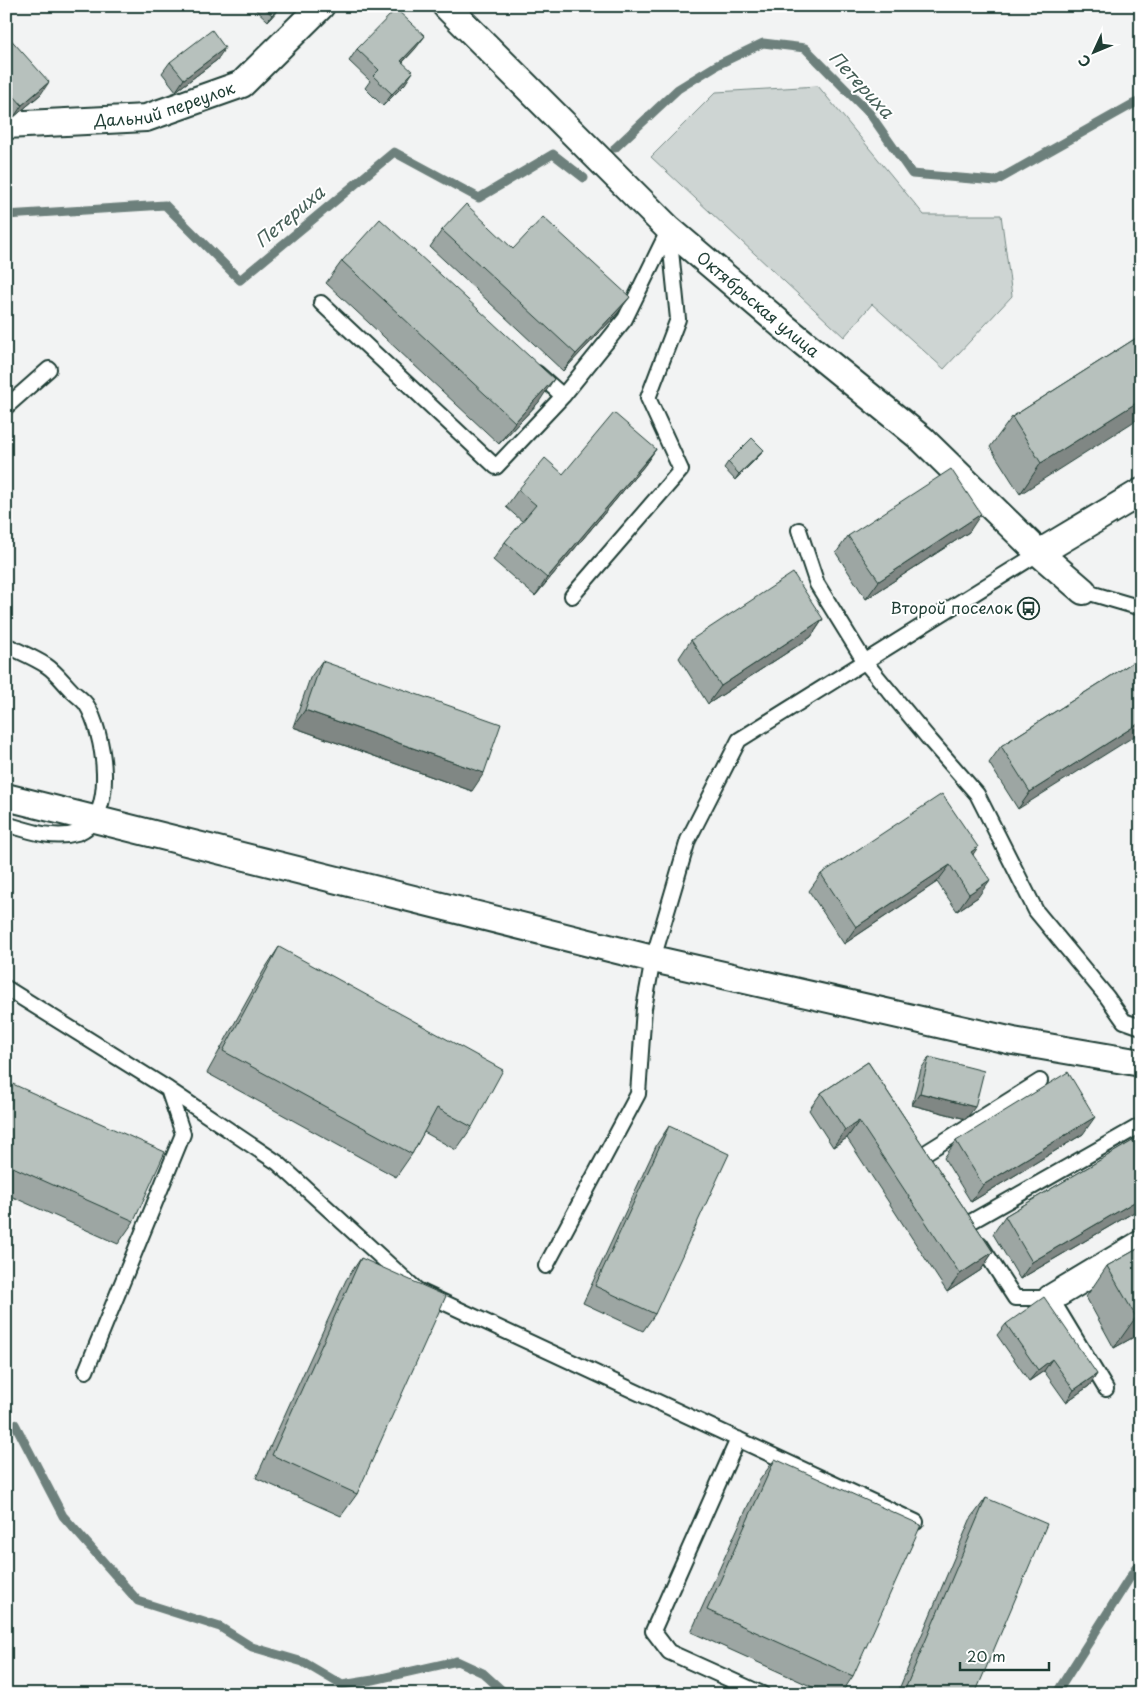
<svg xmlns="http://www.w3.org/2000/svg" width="1147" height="1700" font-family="'Playpen Sans',sans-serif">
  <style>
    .green { fill: #ced5d3; stroke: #768984 }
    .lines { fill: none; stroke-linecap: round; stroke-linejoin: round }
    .stream { stroke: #6d807b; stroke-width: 9 }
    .service-casing { stroke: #1f3d34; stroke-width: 18 }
    .minor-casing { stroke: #1f3d34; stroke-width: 30 }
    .service { stroke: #fff; stroke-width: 14 }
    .minor { stroke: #fff; stroke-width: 26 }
    .wall { fill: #9da6a3; stroke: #1f3d34 }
    .shaded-wall { fill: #808784; stroke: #1f3d34 }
    .building { fill: #b7c1bd; stroke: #1f3d34 }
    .labels { text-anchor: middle; stroke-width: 4; stroke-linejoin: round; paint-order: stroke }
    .street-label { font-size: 16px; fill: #1f3d34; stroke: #fff }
    .poi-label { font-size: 16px; fill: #1f3d34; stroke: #fff; text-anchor: end }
    .water-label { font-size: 18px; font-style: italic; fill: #465f57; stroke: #fff }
  </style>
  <rect width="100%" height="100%" fill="#f2f3f3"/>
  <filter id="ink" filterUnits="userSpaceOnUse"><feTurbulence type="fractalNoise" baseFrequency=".02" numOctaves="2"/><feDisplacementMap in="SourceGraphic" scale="10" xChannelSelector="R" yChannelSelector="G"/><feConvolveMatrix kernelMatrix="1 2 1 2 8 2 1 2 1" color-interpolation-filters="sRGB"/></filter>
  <g filter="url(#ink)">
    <path class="green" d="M 818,86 L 924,215 L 1001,215 L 1012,296 L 944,369 L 872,304 L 844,337 L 651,157 L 716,92 Z"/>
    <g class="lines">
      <path class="stream" d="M 615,148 L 678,89 L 717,65 L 763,43 L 805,48 L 870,114 L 912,174 L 996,181 L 1133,104 L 1141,101
        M 6,215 L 165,205 L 240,280 L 394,152 L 479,198 L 553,154 L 584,178
        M 6,1425 L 15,1424 L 63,1516 L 138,1601 L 220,1627 L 252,1647 L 303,1662 L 342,1685 L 373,1680 L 457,1661 L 483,1673 L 506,1694
        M 1056,1694 L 1141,1560"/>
      <defs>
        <path id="service" d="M 321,303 L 496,467 L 563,396 L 625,319 L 669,229
          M 537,373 L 563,396
          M 6,407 L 49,369
          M 799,530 L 817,584 L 865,662 L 929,739 L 977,794 L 1036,911 L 1107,997 L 1124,1021 L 1141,1027
          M 1083,591 L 1141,608
          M 572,596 L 681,470 L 648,398 L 678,319 L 669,231
          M 6,645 C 20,652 35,658 47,666 C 56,672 64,683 72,691 C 76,695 82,699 86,704 C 104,731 119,819 77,833 C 54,840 29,831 6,824
          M 6,988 L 168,1089 L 183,1134 L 86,1371
          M 168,1089 L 278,1163 L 417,1290 L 916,1522
          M 922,1155 L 1040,1081
          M 967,1224 L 1141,1125
          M 980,1244 L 1015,1298 L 1051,1298 L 1106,1389
          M 546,1266 L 638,1094 L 644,1008 L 653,959 L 688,840 L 739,740 L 1039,553
          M 738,1439 L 653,1631 L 669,1652 L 762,1694"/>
        <g id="minor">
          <path id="s1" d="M 446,6 L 669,229 L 783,326 L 922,439 L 1039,553 L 1083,591"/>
          <path id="s2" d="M 6,125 L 146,118 L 242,84 L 321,6"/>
          <path d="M 1039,553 L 1141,492"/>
          <path d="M 6,797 L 653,959 L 1013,1041 L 1141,1063"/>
          <path d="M 1051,1298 L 1141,1244"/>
        </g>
      </defs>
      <use href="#service" class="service-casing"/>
      <use href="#minor" class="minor-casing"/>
      <use href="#service" class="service"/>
      <use href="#minor" class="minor"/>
    </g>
    <path class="wall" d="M 252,6 L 281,6 L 268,21 Z
      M 6,34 L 41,94 L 14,117 L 6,108 Z
      M 416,48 L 403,62 L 405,84 L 383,106 L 365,88 L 370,81 L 349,61 L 357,49 Z
      M 217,60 L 176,91 L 162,73 L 170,62 Z
      M 442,230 L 513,249 L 617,314 L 563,371 L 430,247 Z
      M 342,261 L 539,402 L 499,444 L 326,283 Z
      M 1141,335 L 1020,494 L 990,447 L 1012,417 Z
      M 656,449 L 644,466 L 535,596 L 493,560 L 505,542 L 523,522 L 506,507 L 518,490 L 563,474 Z
      M 764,450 L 759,456 L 735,480 L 724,468 L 728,462 Z
      M 969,532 L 866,599 L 836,553 L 848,536 Z
      M 823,619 L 811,637 L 708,704 L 679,658 L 691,640 Z
      M 1141,657 L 1018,809 L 989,763 L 1001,746 Z
      M 322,661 L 472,791 L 293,727 L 310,678 Z
      M 973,854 L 978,897 L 957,911 L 937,882 L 844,944 L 809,891 L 821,874 Z
      M 279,947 L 472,1127 L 456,1150 L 424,1132 L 412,1154 L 396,1177 L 207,1073 L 264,970 Z
      M 929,1057 L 966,1119 L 912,1105 L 921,1069 Z
      M 868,1062 L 993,1252 L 981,1270 L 947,1292 L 847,1138 L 833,1147 L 809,1110 L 821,1093 Z
      M 6,1081 L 134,1221 L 118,1244 L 6,1194 Z
      M 669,1126 L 655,1314 L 643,1331 L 583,1303 L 657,1144 Z
      M 1083,1134 L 971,1202 L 944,1158 L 956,1141 Z
      M 1141,1136 L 1141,1208 L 1020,1279 L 993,1234 L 1005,1216 Z
      M 1141,1247 L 1141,1333 L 1114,1348 L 1086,1297 L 1107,1266 Z
      M 361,1258 L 357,1494 L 341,1516 L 256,1478 L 346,1280 Z
      M 1006,1324 L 1097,1374 L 1089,1386 L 1066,1402 L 1044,1371 L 1029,1381 L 997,1335 Z
      M 775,1459 L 853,1676 L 841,1694 L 828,1694 L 691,1632 L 759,1481 Z
      M 986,1498 L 975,1694 L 897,1694 L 970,1520 Z"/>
    <path class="shaded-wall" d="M 280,6 L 281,6 L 279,9 L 268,21 L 272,15 Z
      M 425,36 L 416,48 L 393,72 L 401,61 Z
      M 225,48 L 217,60 L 176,91 L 184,79 Z
      M 413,72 L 405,84 L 383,106 L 392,94 Z
      M 49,82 L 41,94 L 14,117 L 22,105 Z
      M 630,297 L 617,314 L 563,371 L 576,354 Z
      M 554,379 L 539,402 L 499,444 L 515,422 Z
      M 1141,400 L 1141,417 L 1020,494 L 1041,463 Z
      M 656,449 L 644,466 L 535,596 L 547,578 Z
      M 764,450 L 759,456 L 735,480 L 739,474 Z
      M 981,514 L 969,532 L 866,599 L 879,581 Z
      M 823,619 L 811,637 L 708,704 L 721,686 Z
      M 305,710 L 484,773 L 472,791 L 293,727 Z
      M 1141,722 L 1141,732 L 1018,809 L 1030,792 Z
      M 978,847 L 966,865 L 971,852 Z
      M 950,865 L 937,882 L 844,944 L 856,927 Z
      M 990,880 L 978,897 L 957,911 L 969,894 Z
      M 920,1093 L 975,1107 L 966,1119 L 912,1105 Z
      M 1095,1117 L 1083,1134 L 971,1202 L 983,1185 Z
      M 859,1121 L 847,1138 L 833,1147 L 845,1130 Z
      M 1141,1198 L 1141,1208 L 1020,1279 L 1032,1262 Z
      M 993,1252 L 981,1270 L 947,1292 L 960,1274 Z
      M 1141,1314 L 1141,1333 L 1114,1348 L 1136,1317 Z
      M 1052,1359 L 1044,1371 L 1029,1381 L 1038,1370 Z
      M 1097,1374 L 1089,1386 L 1066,1402 L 1074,1390 Z"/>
    <path class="building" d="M 262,6 L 280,6 L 272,15 Z
      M 396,9 L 425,36 L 401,61 L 413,72 L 392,94 L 373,76 L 379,70 L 357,49 Z
      M 212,30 L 225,48 L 184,79 L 170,62 Z
      M 6,34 L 49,82 L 22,105 L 6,87 Z
      M 466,204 L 513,249 L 543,217 L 630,297 L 576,354 L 442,230 Z
      M 380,219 L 554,379 L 515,422 L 342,261 Z
      M 1141,335 L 1141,400 L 1041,463 L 1012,417 Z
      M 614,413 L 656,449 L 547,578 L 505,542 L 536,505 L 518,490 L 545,458 L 563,474 Z
      M 752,438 L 764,450 L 739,474 L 728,462 Z
      M 951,469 L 981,514 L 879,581 L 848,536 Z
      M 793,573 L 823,619 L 721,686 L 691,640 Z
      M 1141,657 L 1141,722 L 1030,792 L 1001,746 Z
      M 322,661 L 501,724 L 484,773 L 305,710 Z
      M 942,794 L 978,847 L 971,852 L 990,880 L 969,894 L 950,865 L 856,927 L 821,874 Z
      M 279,947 L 503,1070 L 472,1127 L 437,1108 L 412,1154 L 223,1051 Z
      M 929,1057 L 984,1071 L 975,1107 L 920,1093 Z
      M 868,1062 L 993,1252 L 960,1274 L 859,1121 L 845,1130 L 821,1093 Z
      M 1068,1072 L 1095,1117 L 983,1185 L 956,1141 Z
      M 6,1081 L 165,1152 L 134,1221 L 6,1164 Z
      M 669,1126 L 729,1154 L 655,1314 L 595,1286 Z
      M 1141,1136 L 1141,1198 L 1032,1262 L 1005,1216 Z
      M 1141,1247 L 1141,1314 L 1136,1317 L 1107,1266 Z
      M 361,1258 L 446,1296 L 357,1494 L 272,1455 Z
      M 1044,1297 L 1097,1374 L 1074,1390 L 1052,1359 L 1038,1370 L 1006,1324 Z
      M 775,1459 L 921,1525 L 853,1676 L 707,1610 Z
      M 986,1498 L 1047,1524 L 975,1694 L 903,1694 Z"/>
  </g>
  <defs>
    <symbol id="bus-ring" viewBox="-11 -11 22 22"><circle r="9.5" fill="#fff" stroke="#1f3d34" stroke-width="1.5"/><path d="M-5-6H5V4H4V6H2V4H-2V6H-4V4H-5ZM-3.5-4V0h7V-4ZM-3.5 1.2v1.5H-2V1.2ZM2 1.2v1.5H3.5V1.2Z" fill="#1f3d34"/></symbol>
  </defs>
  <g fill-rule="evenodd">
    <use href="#bus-ring" x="1016" y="596" width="25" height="25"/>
  </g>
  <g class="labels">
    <g class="street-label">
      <text dy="6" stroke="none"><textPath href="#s2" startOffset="161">Дальний переулок</textPath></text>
      <text dy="6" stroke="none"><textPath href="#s1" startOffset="432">Октябрьская улица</textPath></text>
    </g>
    <g class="poi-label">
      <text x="1013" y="614">Второй поселок</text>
    </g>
    <g class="water-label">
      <text transform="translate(861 85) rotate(47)" y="6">Петериха</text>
      <text transform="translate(290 217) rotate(-40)" y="6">Петериха</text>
    </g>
  </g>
  <rect width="1147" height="1700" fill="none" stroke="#fff" stroke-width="25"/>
  <rect x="12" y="12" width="1122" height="1675" fill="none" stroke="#1f3d34" stroke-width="2" filter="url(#ink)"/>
  <g transform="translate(1094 52) rotate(226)" stroke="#ffffff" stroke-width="4" paint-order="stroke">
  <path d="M0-4L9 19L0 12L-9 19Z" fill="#1f3d34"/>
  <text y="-8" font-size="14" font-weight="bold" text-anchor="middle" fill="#1f3d34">С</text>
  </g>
  <path d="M960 1662v8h89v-8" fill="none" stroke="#1f3d34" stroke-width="2.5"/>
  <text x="967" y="1662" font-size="15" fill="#1f3d34" stroke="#ffffff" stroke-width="4" paint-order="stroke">20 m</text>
</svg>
